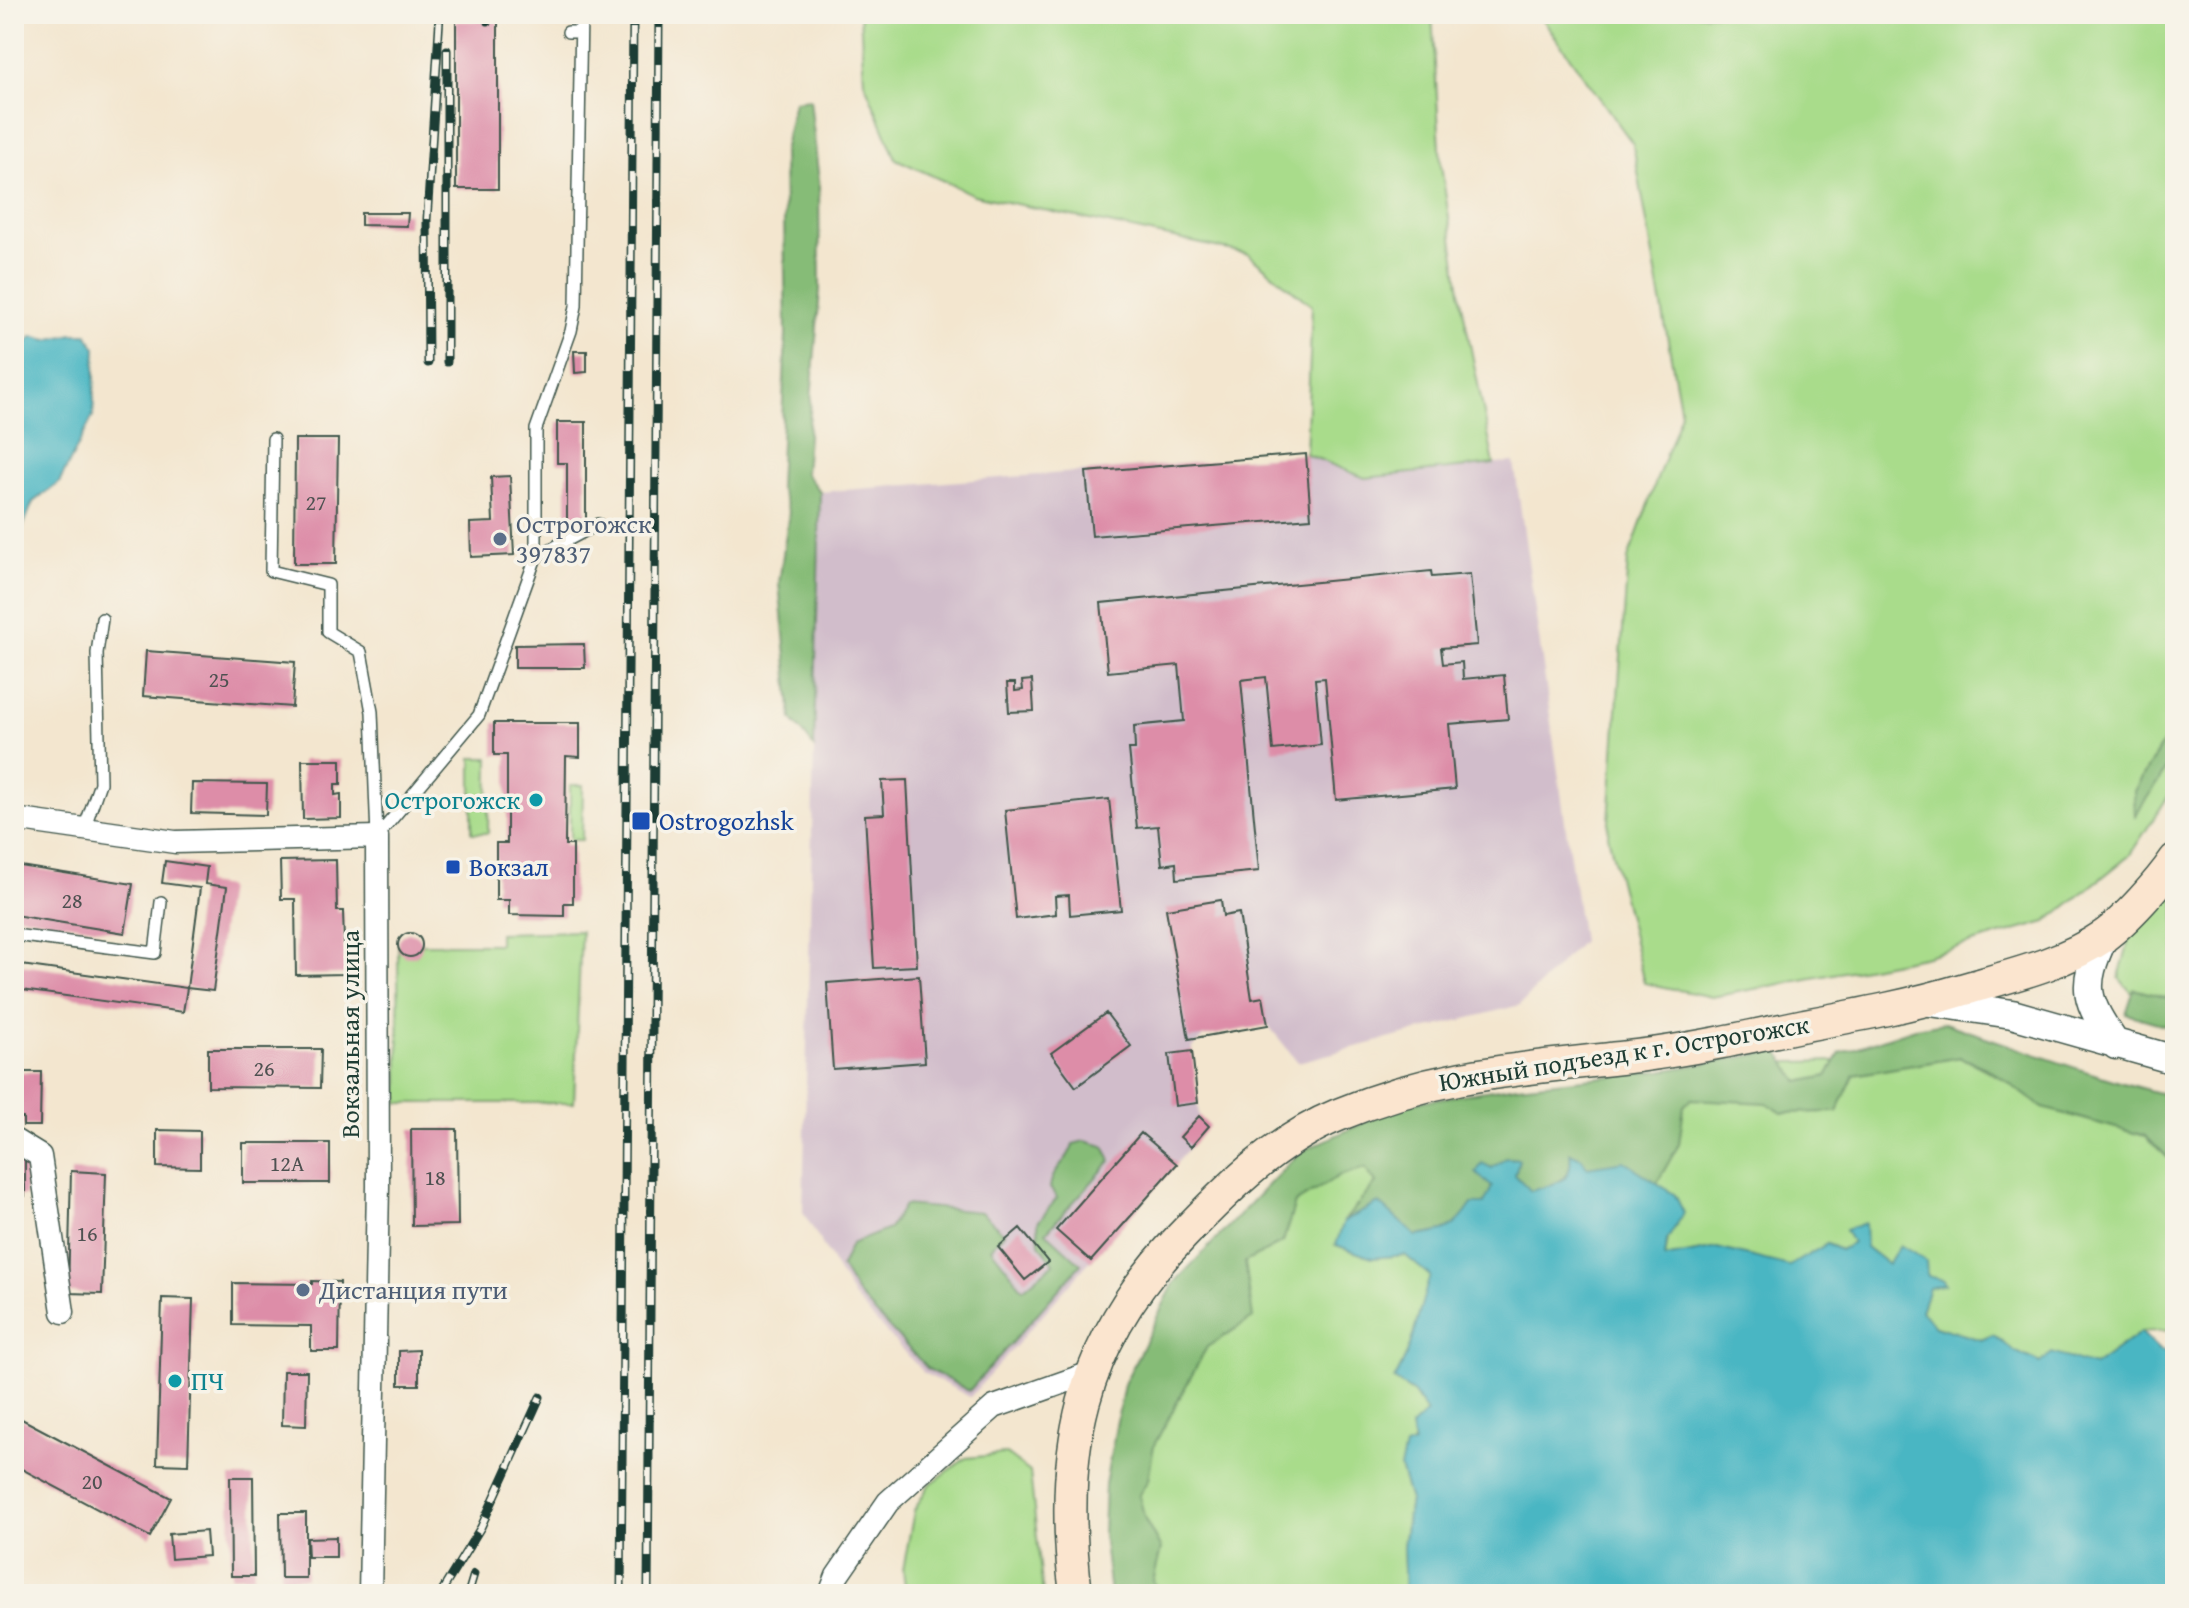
<svg xmlns="http://www.w3.org/2000/svg" width="2189" height="1608" font-family="'Gentium Book Plus',serif">
  <style>
    .industrial { fill: #d1bdcb }
    .green { fill: #a9dc8b; stroke: #648c60; stroke-width: 2 }
    .forest { fill: #86bc77; stroke: #527c56; stroke-width: 2 }
    .water { fill: #48b6c3; stroke: #347a7c; stroke-width: 2 }
    .building { fill: #dd8da8 }
    .lines { fill: none; stroke-linecap: round; stroke-linejoin: round }
    .service-casing { stroke: #3f564b; stroke-width: 14 }
    .minor-casing { stroke: #3f564b; stroke-width: 25 }
    .tertiary-casing { stroke: #3f564b; stroke-width: 31 }
    .secondary-casing { stroke: #3f564b; stroke-width: 35 }
    .service { stroke: #fff; stroke-width: 11 }
    .minor { stroke: #fff; stroke-width: 22 }
    .tertiary { stroke: #fff; stroke-width: 28 }
    .secondary { stroke: #fbe5cf; stroke-width: 32 }
    .rail-casing { stroke: #1f3d34; stroke-width: 9 }
    .rail { stroke: #f7f3e8; stroke-width: 6; stroke-dasharray: 18; stroke-linecap: butt }
    .service-dot { fill: #5c6f8a; stroke: #f7f3e8; stroke-width: 3 }
    .culture-dot { fill: #0f9aa8; stroke: #f7f3e8; stroke-width: 3 }
    .transit-dot { fill: #1a4fb4; stroke: #f7f3e8; stroke-width: 3 }
    .labels { text-anchor: middle; stroke-width: 7; stroke-linejoin: round; paint-order: stroke }
    .number-label { font-size: 22px; fill: #4e5151 }
    .service-label { font-size: 26px; fill: #4e5e75; stroke: #f7f3e8; text-anchor: start }
    .culture-label { font-size: 26px; fill: #0d838f; stroke: #f7f3e8; text-anchor: end }
    .transit-label { font-size: 26px; fill: #164399; stroke: #f7f3e8; text-anchor: start }
    .street-label { font-size: 26px; fill: #1f3d34; stroke: #f7f3e8 }
  </style>
  <rect width="100%" height="100%" fill="#f7f3e8"/>
  <filter id="ink" filterUnits="userSpaceOnUse"><feTurbulence type="fractalNoise" baseFrequency=".0125" numOctaves="2"/><feDisplacementMap in="SourceGraphic" scale="16" xChannelSelector="R" yChannelSelector="G"/><feConvolveMatrix kernelMatrix="1 2 1 2 8 2 1 2 1" color-interpolation-filters="sRGB"/></filter>
  <filter id="wash" filterUnits="userSpaceOnUse"><feTurbulence type="fractalNoise" baseFrequency=".006" numOctaves="4" result="noise"/><feDisplacementMap in="SourceGraphic" scale="32" xChannelSelector="R" yChannelSelector="G"/><feGaussianBlur stdDeviation="1.8" result="paint"/><feColorMatrix in="noise" values="0 0 0 0 0 0 0 0 0 0 0 0 0 0 0 0 0 1.4 0 .05"/><feComposite in="paint" operator="in"/></filter>
  <g filter="url(#wash)">
    <rect width="100%" height="100%" fill="#f3e6cf"/>
    <path class="industrial" d="M 1306,454 L 1365,478 L 1514,462 L 1582,941 L 1520,1005 L 1298,1062 L 1268,1025 L 1203,1037 L 1192,1049 L 1199,1116 L 1209,1126 L 970,1397 L 924,1373 L 854,1298 L 803,1212 L 820,492 Z"/>
    <path class="green" d="M 860,14 L 1432,14 L 1441,165 L 1462,304 L 1494,464 L 1365,478 L 1306,454 L 1312,306 L 1248,254 L 974,195 L 896,159 L 864,81 Z
      M 1539,14 L 2169,14 L 2175,32 L 2175,786 L 2129,856 L 2046,922 L 1923,957 L 1712,997 L 1644,983 L 1608,835 L 1628,559 L 1681,413 L 1633,144 Z
      M 472,758 L 489,758 L 488,833 L 472,833 Z
      M 570,785 L 583,785 L 582,840 L 570,840 Z
      M 2175,887 L 2175,1016 L 2141,1004 L 2119,978 L 2131,933 Z
      M 581,931 L 574,1103 L 399,1103 L 398,947 L 410,956 L 417,954 L 422,944 L 499,944 L 499,933 Z
      M 1961,1057 L 2005,1080 L 2145,1136 L 2173,1163 L 2175,1330 L 2141,1332 L 2094,1366 L 2040,1363 L 2014,1351 L 1993,1335 L 1981,1340 L 1935,1326 L 1921,1312 L 1929,1287 L 1944,1284 L 1927,1276 L 1900,1246 L 1889,1265 L 1866,1247 L 1853,1243 L 1840,1250 L 1827,1244 L 1789,1267 L 1717,1248 L 1665,1258 L 1675,1195 L 1624,1162 L 1336,1245 L 1372,1258 L 1405,1255 L 1431,1276 C 1418,1311 1414,1348 1394,1380 L 1414,1393 L 1427,1413 L 1400,1468 L 1410,1500 L 1403,1546 L 1405,1594 L 1123,1594 L 1134,1392 L 1315,1155 L 1738,1063 L 1891,1060 L 1915,1065 Z
      M 1006,1454 L 1030,1472 L 1043,1594 L 906,1594 L 903,1570 L 914,1511 L 929,1485 L 966,1458 Z"/>
    <path class="forest" d="M 810,99 L 819,182 L 820,290 L 805,473 L 820,492 L 814,747 L 792,719 L 779,583 L 789,512 L 779,486 L 786,335 L 783,152 L 794,101 Z
      M 2175,722 L 2175,756 L 2135,816 L 2134,791 Z
      M 2134,989 L 2175,1000 L 2175,1028 L 2126,1014 Z
      M 1944,1023 C 2021,1048 2096,1078 2175,1097 L 2175,1173 L 2173,1162 L 2145,1136 L 2043,1108 L 1992,1071 L 1961,1057 L 1854,1075 L 1837,1112 L 1782,1113 L 1767,1103 L 1691,1099 L 1684,1106 L 1679,1144 L 1657,1183 L 1624,1162 L 1587,1167 L 1571,1153 C 1572,1184 1556,1182 1530,1192 L 1515,1175 L 1519,1159 L 1506,1158 L 1492,1168 L 1492,1187 L 1484,1205 L 1472,1204 C 1455,1231 1447,1232 1416,1236 L 1379,1203 L 1344,1221 L 1376,1183 L 1365,1168 L 1339,1176 L 1295,1203 L 1283,1242 L 1245,1262 L 1253,1318 L 1207,1347 L 1154,1445 L 1148,1480 L 1139,1495 L 1145,1520 L 1161,1549 L 1153,1582 L 1165,1594 L 1110,1594 L 1103,1534 L 1105,1484 L 1124,1384 L 1174,1283 L 1300,1152 L 1404,1104 L 1517,1086 L 1661,1071 L 1778,1051 L 1799,1082 L 1827,1076 L 1840,1053 L 1915,1028 Z
      M 1085,1141 L 1104,1146 L 1111,1161 L 1046,1232 L 1081,1264 L 969,1391 L 928,1369 L 857,1294 L 841,1267 L 851,1244 L 889,1229 L 904,1205 L 981,1212 L 1004,1233 L 991,1248 L 1023,1289 L 1054,1263 L 1039,1244 L 1038,1222 L 1057,1198 L 1050,1188 C 1051,1170 1069,1162 1073,1144 Z"/>
    <path class="water" d="M 73,334 L 87,334 L 96,348 L 93,416 L 59,483 L 33,502 L 14,549 L 14,355 L 33,336 L 47,340 Z
      M 1570,1153 L 1582,1158 L 1587,1167 L 1624,1161 L 1675,1195 L 1684,1213 L 1667,1240 L 1665,1258 L 1717,1248 L 1789,1266 L 1827,1244 L 1840,1250 L 1852,1243 L 1845,1230 L 1865,1223 L 1866,1247 L 1888,1264 L 1900,1245 L 1926,1261 L 1927,1276 L 1943,1280 L 1945,1284 L 1929,1288 L 1921,1311 L 1935,1326 L 1981,1340 L 1993,1335 L 2014,1351 L 2040,1363 L 2052,1353 L 2094,1366 L 2141,1332 L 2159,1350 L 2173,1353 L 2175,1348 L 2175,1594 L 1405,1594 L 1403,1546 L 1410,1500 L 1400,1468 L 1405,1447 L 1414,1444 L 1411,1427 L 1427,1412 L 1414,1393 L 1394,1380 C 1414,1348 1418,1311 1430,1276 L 1405,1255 L 1372,1258 L 1336,1245 L 1344,1221 L 1379,1203 L 1416,1236 C 1447,1232 1455,1230 1472,1204 L 1484,1204 L 1492,1187 L 1476,1173 L 1482,1163 L 1492,1168 L 1506,1158 L 1519,1159 L 1515,1175 L 1531,1191 C 1555,1183 1574,1184 1570,1153 Z"/>
    <g id="blocks">
      <path class="building" d="M 456,21 L 498,21 L 498,189 L 456,189 Z
        M 361,213 L 408,213 L 407,226 L 361,225 Z
        M 574,351 L 587,351 L 587,372 L 575,373 Z
        M 557,422 L 586,422 L 586,523 L 567,523 L 567,463 L 557,463 Z
        M 295,439 L 338,439 L 336,564 L 294,564 Z
        M 1306,454 L 1311,518 L 1092,536 L 1086,472 Z
        M 510,476 L 514,555 L 471,557 L 470,523 L 493,522 L 491,477 Z
        M 1431,571 L 1432,577 L 1470,574 L 1477,645 L 1441,648 L 1443,664 L 1462,662 L 1463,679 L 1504,675 L 1508,719 L 1449,724 L 1455,789 L 1336,800 L 1325,678 L 1315,679 L 1321,745 L 1273,750 L 1266,677 L 1241,680 L 1259,871 L 1177,879 L 1176,863 L 1162,865 L 1158,826 L 1137,828 L 1129,749 L 1135,749 L 1134,726 L 1184,721 L 1179,665 L 1108,672 L 1101,603 Z
        M 584,644 L 585,668 L 515,668 L 515,645 Z
        M 146,651 L 295,662 L 292,707 L 143,696 Z
        M 1032,680 L 1034,711 L 1009,712 L 1007,683 L 1015,683 L 1015,691 L 1023,690 L 1022,681 Z
        M 494,723 L 580,723 L 580,757 L 566,756 L 565,845 L 573,845 L 573,903 L 564,903 L 564,916 L 509,915 L 509,900 L 496,900 L 496,843 L 507,843 L 507,755 L 494,755 Z
        M 302,760 L 341,760 L 341,784 L 335,784 L 335,795 L 341,794 L 341,818 L 303,819 Z
        M 907,780 L 917,966 L 874,968 L 865,815 L 884,814 L 882,781 Z
        M 192,783 L 267,784 L 266,815 L 191,813 Z
        M 1109,799 L 1121,910 L 1070,915 L 1069,895 L 1055,896 L 1056,914 L 1016,919 L 1005,810 Z
        M 336,860 L 337,911 L 343,911 L 345,974 L 296,975 L 295,899 L 281,899 L 280,861 Z
        M 165,861 L 207,867 L 205,884 L 227,887 L 213,991 L 187,988 L 200,888 L 162,883 Z
        M 14,865 L 133,884 L 125,933 L 14,915 Z
        M 1221,900 L 1223,916 L 1239,913 L 1252,999 L 1263,997 L 1268,1025 L 1189,1039 L 1166,909 Z
        M398 945a12 12 0 1 1 24 0a12 12 0 1 1-24 0Z
        M 14,964 L 187,988 L 183,1012 L 14,989 Z
        M 919,976 L 925,1062 L 833,1069 L 827,983 Z
        M 1106,1013 L 1131,1046 L 1076,1087 L 1051,1053 Z
        M 208,1049 L 321,1049 L 320,1088 L 208,1087 Z
        M 1192,1051 L 1198,1103 L 1175,1106 L 1169,1054 Z
        M 14,1072 L 41,1072 L 40,1126 L 23,1126 L 23,1118 L 14,1118 Z
        M 1199,1116 L 1209,1126 L 1191,1147 L 1180,1137 Z
        M 411,1129 L 457,1129 L 458,1225 L 412,1226 Z
        M 157,1130 L 200,1131 L 200,1168 L 157,1167 Z
        M 1141,1133 L 1177,1164 L 1091,1261 L 1056,1230 Z
        M 243,1143 L 330,1143 L 330,1183 L 243,1183 Z
        M 14,1159 L 25,1159 L 25,1196 L 14,1196 Z
        M 71,1171 L 106,1173 L 102,1294 L 68,1293 Z
        M 14,1221 L 18,1221 L 19,1304 L 14,1304 Z
        M 1020,1228 L 1048,1262 L 1025,1280 L 998,1247 Z
        M 312,1281 L 340,1282 L 339,1351 L 311,1351 L 311,1326 L 233,1325 L 233,1283 L 312,1284 Z
        M 162,1298 L 193,1299 L 188,1465 L 157,1464 Z
        M 419,1350 L 419,1385 L 399,1385 L 399,1351 Z
        M 283,1371 L 307,1371 L 306,1426 L 282,1425 Z
        M 16,1416 L 171,1498 L 150,1537 L 14,1465 Z
        M 230,1477 L 253,1477 L 254,1576 L 231,1576 Z
        M 280,1513 L 306,1513 L 306,1578 L 281,1578 Z
        M 206,1531 L 208,1556 L 171,1559 L 169,1534 Z
        M 336,1537 L 336,1557 L 308,1557 L 307,1538 Z
        M 337,1589 L 337,1594 L 279,1594 L 279,1590 Z"/>
    </g>
  </g>
  <g filter="url(#ink)">
    <use href="#blocks" fill-opacity="0" stroke="#3f564b" stroke-width="2"/>
    <g class="lines">
      <defs>
        <path id="service" d="M 568,32 L 580,32
          M 273,439 L 271,571 L 328,585 L 328,632 L 361,652 L 372,712 L 377,837
          M 536,557 L 598,524
          M 84,829 L 100,783 L 97,653 L 102,619
          M 377,837 L 479,715 L 536,557 L 536,429 L 571,331 L 576,306 L 581,14
          M 14,935 L 155,953 L 161,902"/>
        <path id="minor" d="M 14,819 L 175,842 L 377,837 L 378,1186 L 370,1594
          M 14,1140 L 40,1156 L 63,1312
          M 830,1594 L 837,1576 L 888,1502 L 994,1407 L 1093,1372"/>
        <path id="tertiary" d="M 2104,936 C 2080,988 2085,999 2116,1045
          M 1930,1002 L 2012,1014 L 2175,1060"/>
        <path id="secondary" d="M 1076,1594 C 1058,1452 1079,1343 1181,1237 C 1227,1189 1275,1141 1338,1115 C 1443,1071 1527,1069 1637,1056 C 1693,1049 1749,1037 1805,1025 C 1859,1015 1913,1005 1965,989 C 2010,976 2065,963 2104,936 C 2126,920 2160,882 2175,860"/>
      </defs>
      <use href="#service" class="service-casing"/>
      <use href="#minor" class="minor-casing"/>
      <use href="#tertiary" class="tertiary-casing"/>
      <use href="#secondary" class="secondary-casing"/>
      <use href="#service" class="service"/>
      <use href="#minor" class="minor"/>
      <use href="#tertiary" class="tertiary"/>
      <use href="#secondary" class="secondary"/>
      <defs>
        <path id="rail" d="M 488,14 L 488,21
          M 447,50 L 447,362
          M 428,363 L 427,219 L 440,14
          M 440,1594 L 481,1527 L 540,1397
          M 468,1594 L 474,1574
          M 621,1594 L 633,14
          M 648,1594 L 659,14"/>
      </defs>
      <use href="#rail" class="rail-casing"/>
      <use href="#rail" class="rail"/>
    </g>
  </g>
  <g class="service-dot">
    <circle cx="500" cy="539" r="8"/>
    <circle cx="303" cy="1290" r="8"/>
  </g>
  <g class="culture-dot">
    <circle cx="536" cy="800" r="8"/>
    <circle cx="175" cy="1381" r="8"/>
  </g>
  <g class="transit-dot">
    <rect x="631" y="811" width="20" height="20" rx="4"/>
    <rect x="445" y="859" width="16" height="16" rx="4"/>
  </g>
  <g class="labels">
    <g class="number-label">
      <text x="316" y="510">27</text>
      <text x="219" y="687">25</text>
      <text x="72" y="908">28</text>
      <text x="264" y="1076">26</text>
      <text x="287" y="1171">12А</text>
      <text x="435" y="1185">18</text>
      <text x="87" y="1241">16</text>
      <text x="92" y="1489">20</text>
    </g>
    <g class="service-label">
      <text x="516" y="533">Острогожск<tspan x="516" dy="30">397837</tspan></text>
      <text x="319" y="1299">Дистанция пути</text>
    </g>
    <g class="culture-label">
      <text x="520" y="809">Острогожск</text>
      <text x="191" y="1390" text-anchor="start">ПЧ</text>
    </g>
    <g class="transit-label">
      <text x="659" y="830">Ostrogozhsk</text>
      <text x="469" y="876">Вокзал</text>
    </g>
    <g class="street-label">
      <text transform="translate(350 1034) rotate(-90)" y="9">Вокзальная улица</text>
      <text transform="translate(1624 1053) rotate(-9)" y="9">Южный подъезд к г. Острогожск</text>
    </g>
  </g>
  <rect width="2189" height="1608" fill="none" stroke="#f7f3e8" stroke-width="48"/>
</svg>
